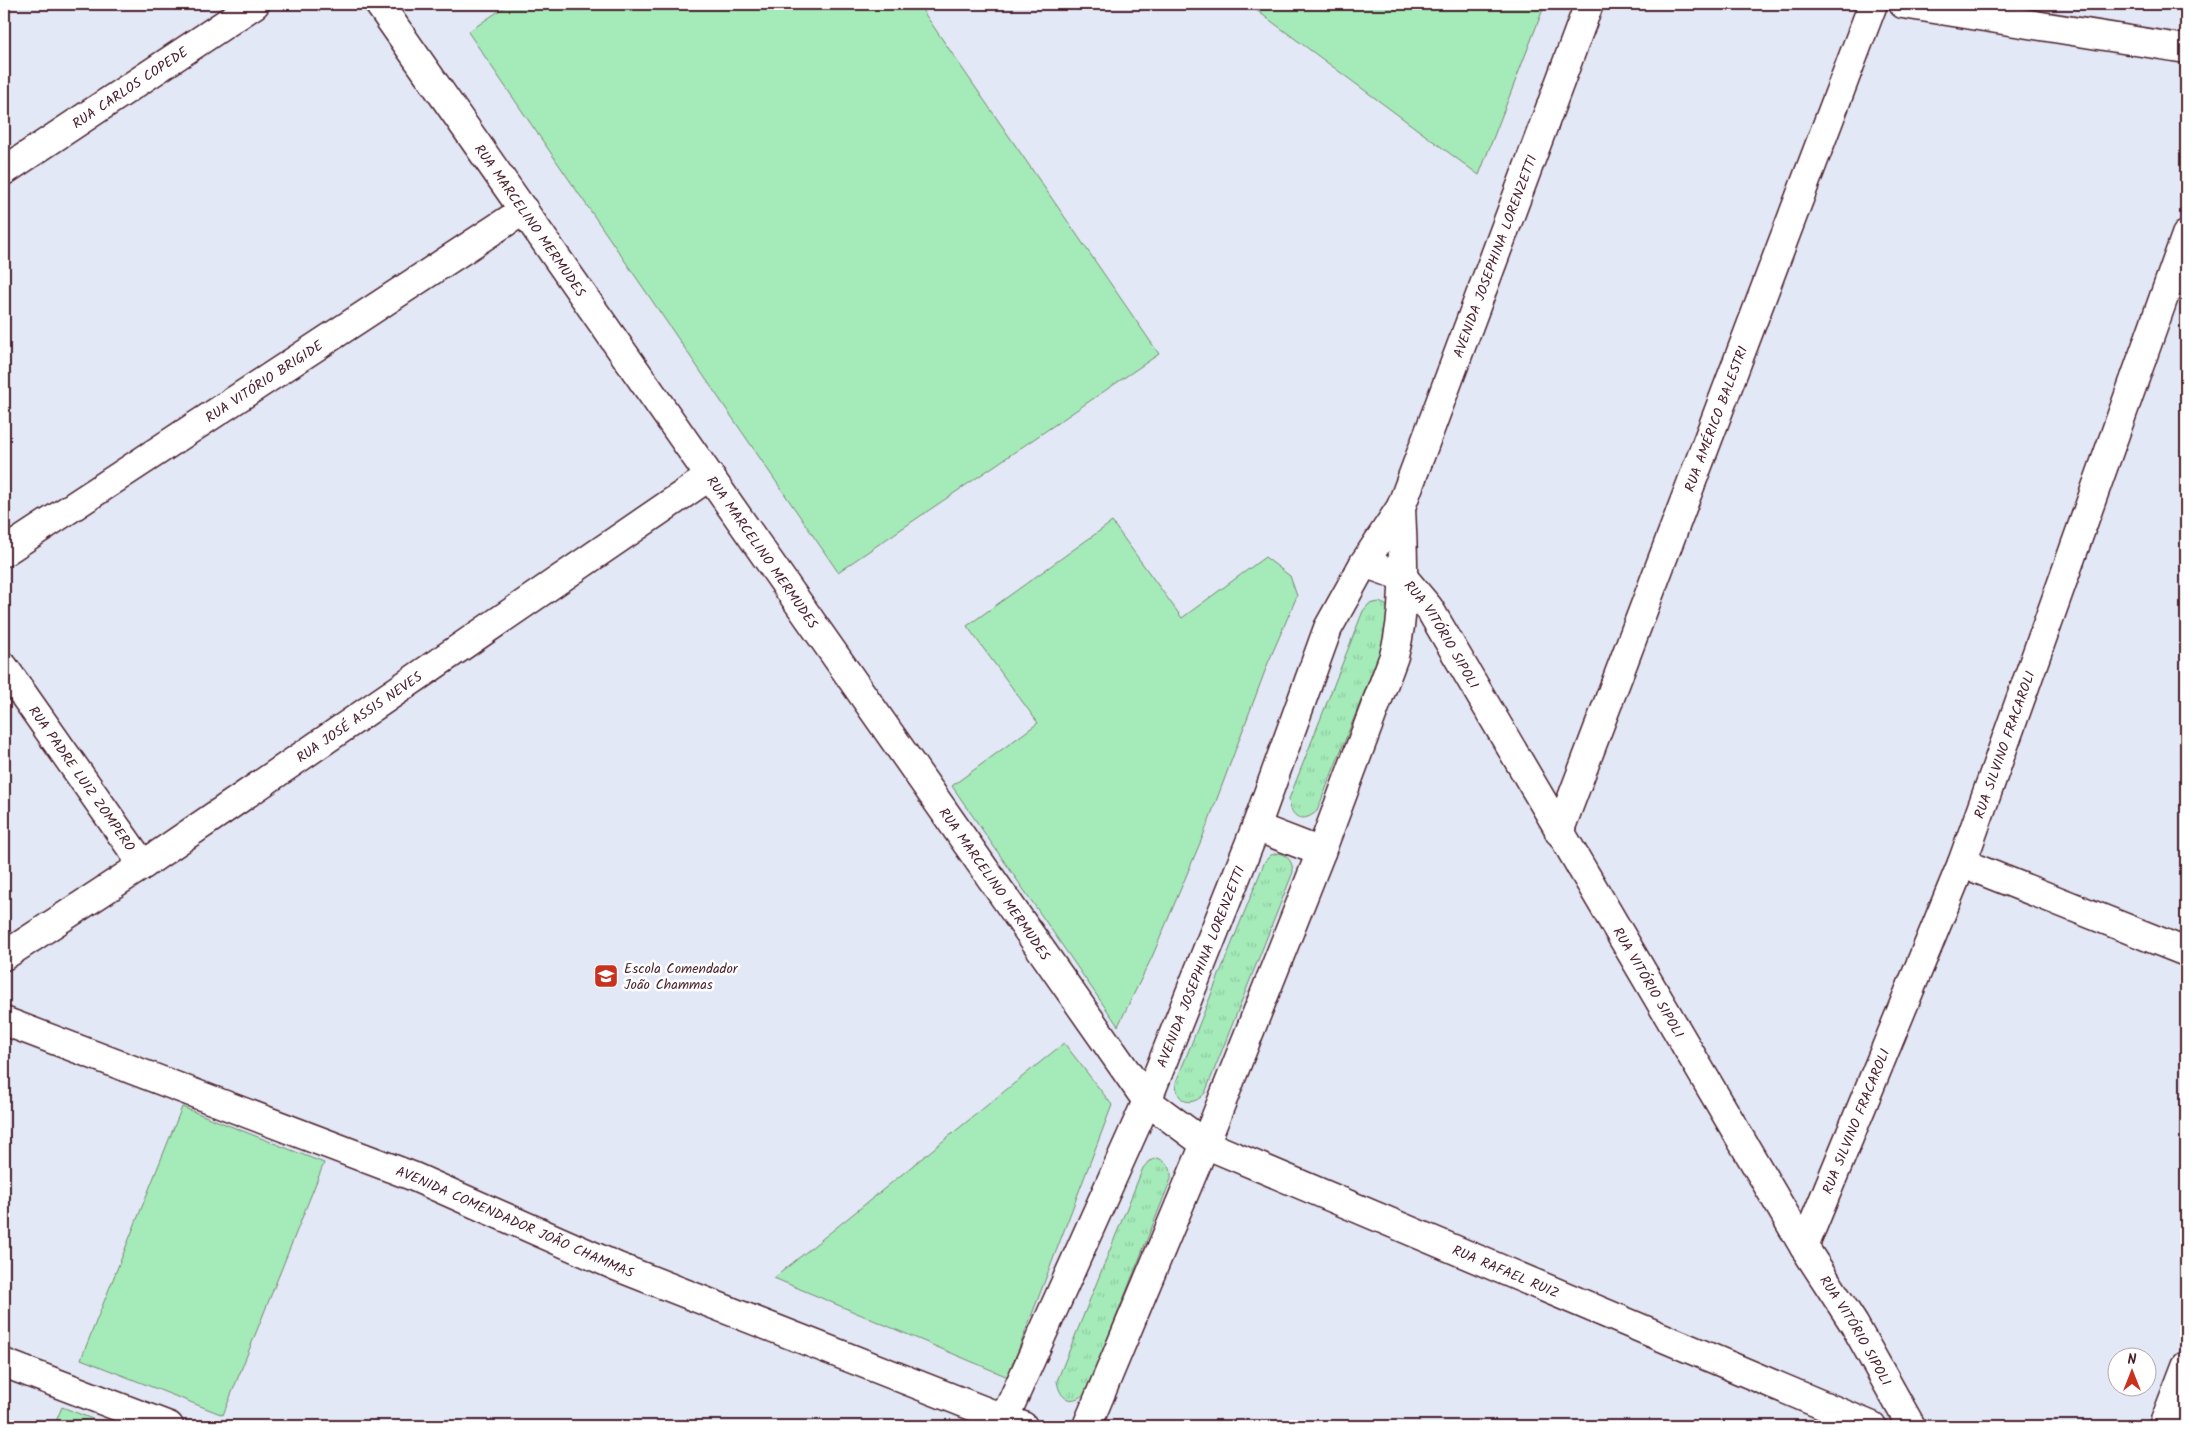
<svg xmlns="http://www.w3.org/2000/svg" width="2190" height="1430" font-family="Kalam,sans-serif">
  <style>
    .grass { fill: url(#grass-tufts); stroke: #778572 }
    .park { fill: #a4ebb9; stroke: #778572 }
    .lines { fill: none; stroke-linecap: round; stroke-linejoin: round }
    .minor-casing { stroke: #4a1f2b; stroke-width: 31 }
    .minor { stroke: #fff; stroke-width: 28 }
    .labels { text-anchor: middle; stroke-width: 5; stroke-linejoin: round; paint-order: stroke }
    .street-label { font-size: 14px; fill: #4a1f2b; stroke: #fff }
    .poi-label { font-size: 14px; fill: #4a1f2b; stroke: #fff; text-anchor: start }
  </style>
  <defs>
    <pattern id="grass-tufts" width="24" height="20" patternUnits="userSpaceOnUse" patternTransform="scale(1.25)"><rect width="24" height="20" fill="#a4ebb9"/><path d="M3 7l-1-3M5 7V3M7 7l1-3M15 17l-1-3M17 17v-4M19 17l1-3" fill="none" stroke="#8fc99f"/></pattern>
  </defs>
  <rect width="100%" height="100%" fill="#e2e8f6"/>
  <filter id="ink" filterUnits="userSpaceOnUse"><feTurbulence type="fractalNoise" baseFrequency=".02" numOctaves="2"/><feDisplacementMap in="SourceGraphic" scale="10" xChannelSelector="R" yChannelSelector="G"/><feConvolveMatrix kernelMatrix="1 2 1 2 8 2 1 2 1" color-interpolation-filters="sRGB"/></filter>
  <g filter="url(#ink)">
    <path class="grass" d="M 1379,602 C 1390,606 1393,611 1392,622 L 1317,811 C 1303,824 1290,818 1289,799 L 1363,611 L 1369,604 Z
      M 1279,853 C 1289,857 1292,861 1293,872 L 1205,1093 C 1192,1108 1176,1103 1176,1082 L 1265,861 L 1271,855 Z
      M 1158,1158 C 1168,1163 1172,1167 1171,1179 L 1086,1393 C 1071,1405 1060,1400 1057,1381 L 1143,1168 L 1149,1161 Z"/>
    <path class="park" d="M 509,4 L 918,4 L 1159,354 L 838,572 L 468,32 Z
      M 1248,4 L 1545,4 L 1479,175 Z
      M 1112,522 L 1182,618 L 1265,557 L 1290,576 L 1297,596 L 1268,663 L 1203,836 L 1152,957 L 1118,1026 L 952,786 L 1038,723 L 967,626 Z
      M 1064,1043 L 1112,1105 L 1008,1377 L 774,1278 Z
      M 182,1107 L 324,1163 L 223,1415 L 81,1359 Z
      M 62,1407 L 110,1426 L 54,1426 Z"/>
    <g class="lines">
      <defs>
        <g id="minor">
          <path id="s1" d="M 379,4 L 1147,1101 L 1205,1144 L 1872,1426"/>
          <path d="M 1903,4 L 2186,49"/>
          <path id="s2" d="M 4,171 L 255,4"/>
          <path id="s3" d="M 4,552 L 524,210"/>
          <path id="s4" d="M 1364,563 L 1403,577 L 1429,608 L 1804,1247 L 1854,1324 L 1911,1426"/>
          <path id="s5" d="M 4,667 L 143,865"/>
          <path d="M 1256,827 L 1321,852"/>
          <path id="s6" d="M 1559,832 L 1873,4"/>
          <path d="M 1962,863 L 2186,952"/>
          <path id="s7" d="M 4,956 L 143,865 L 710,476"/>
          <path id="s8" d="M 4,1021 L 412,1176 L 618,1267 L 1023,1426"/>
          <path id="s9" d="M 1804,1247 L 1962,863 L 2186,235"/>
          <path d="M 4,1363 L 169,1426"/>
          <path id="s10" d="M 1001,1426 L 1147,1101 L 1256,827 L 1328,628 L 1364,563 L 1401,507 L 1589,4"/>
          <path d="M 1087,1426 L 1205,1144 L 1321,852 L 1394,656 C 1407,609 1403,556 1401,507"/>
          <path d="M 2163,1426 L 2186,1366"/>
        </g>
      </defs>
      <use href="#minor" class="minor-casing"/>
      <use href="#minor" class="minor"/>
    </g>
  </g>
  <defs>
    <symbol id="school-square" viewBox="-11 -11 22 22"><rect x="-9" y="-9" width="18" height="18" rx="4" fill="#c8321e" stroke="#fff"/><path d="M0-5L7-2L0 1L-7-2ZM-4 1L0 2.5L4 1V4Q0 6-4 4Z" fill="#fff"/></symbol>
  </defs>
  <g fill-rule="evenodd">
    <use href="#school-square" x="592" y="962" width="28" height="28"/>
  </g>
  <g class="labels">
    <g class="street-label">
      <text dy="5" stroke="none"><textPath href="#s2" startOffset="151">RUA CARLOS COPEDE</textPath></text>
      <text dy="5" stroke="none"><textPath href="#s1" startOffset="264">RUA MARCELINO MERMUDES</textPath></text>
      <text dy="5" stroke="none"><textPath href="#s10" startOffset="1272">AVENIDA JOSEPHINA LORENZETTI</textPath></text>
      <text dy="5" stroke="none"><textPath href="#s3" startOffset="311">RUA VITÓRIO BRIGIDE</textPath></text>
      <text dy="5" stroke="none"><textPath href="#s6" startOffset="442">RUA AMÉRICO BALESTRI</textPath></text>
      <text dy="5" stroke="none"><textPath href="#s1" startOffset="669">RUA MARCELINO MERMUDES</textPath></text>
      <text dy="5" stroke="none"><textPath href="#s4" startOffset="111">RUA VITÓRIO SIPOLI</textPath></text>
      <text dy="5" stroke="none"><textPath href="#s7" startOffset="428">RUA JOSÉ ASSIS NEVES</textPath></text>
      <text dy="5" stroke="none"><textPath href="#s9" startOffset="541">RUA SILVINO FRACAROLI</textPath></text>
      <text dy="5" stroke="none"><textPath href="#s5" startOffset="136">RUA PADRE LUIZ ZOMPERO</textPath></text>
      <text dy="5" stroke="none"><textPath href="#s1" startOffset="1074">RUA MARCELINO MERMUDES</textPath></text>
      <text dy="5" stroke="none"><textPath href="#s10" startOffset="501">AVENIDA JOSEPHINA LORENZETTI</textPath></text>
      <text dy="5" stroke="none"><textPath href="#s4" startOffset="516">RUA VITÓRIO SIPOLI</textPath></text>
      <text dy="5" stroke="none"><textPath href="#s9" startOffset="136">RUA SILVINO FRACAROLI</textPath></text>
      <text dy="5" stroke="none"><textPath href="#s8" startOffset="549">AVENIDA COMENDADOR JOÃO CHAMMAS</textPath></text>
      <text dy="5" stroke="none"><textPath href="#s1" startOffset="1738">RUA RAFAEL RUIZ</textPath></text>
      <text dy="5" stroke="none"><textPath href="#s4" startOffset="921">RUA VITÓRIO SIPOLI</textPath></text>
    </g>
    <g class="poi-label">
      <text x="624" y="973">Escola Comendador<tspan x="624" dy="16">João Chammas</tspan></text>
    </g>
  </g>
  <rect width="2190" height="1430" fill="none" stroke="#fff" stroke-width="20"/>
  <rect x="10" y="10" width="2170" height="1410" fill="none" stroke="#4a1f2b" stroke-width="2" filter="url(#ink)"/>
  <g transform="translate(2132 1372)"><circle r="24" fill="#ffffff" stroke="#b7a5aa"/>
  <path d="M0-4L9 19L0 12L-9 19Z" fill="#c8321e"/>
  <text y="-8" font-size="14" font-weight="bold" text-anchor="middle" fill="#4a1f2b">N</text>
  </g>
</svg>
